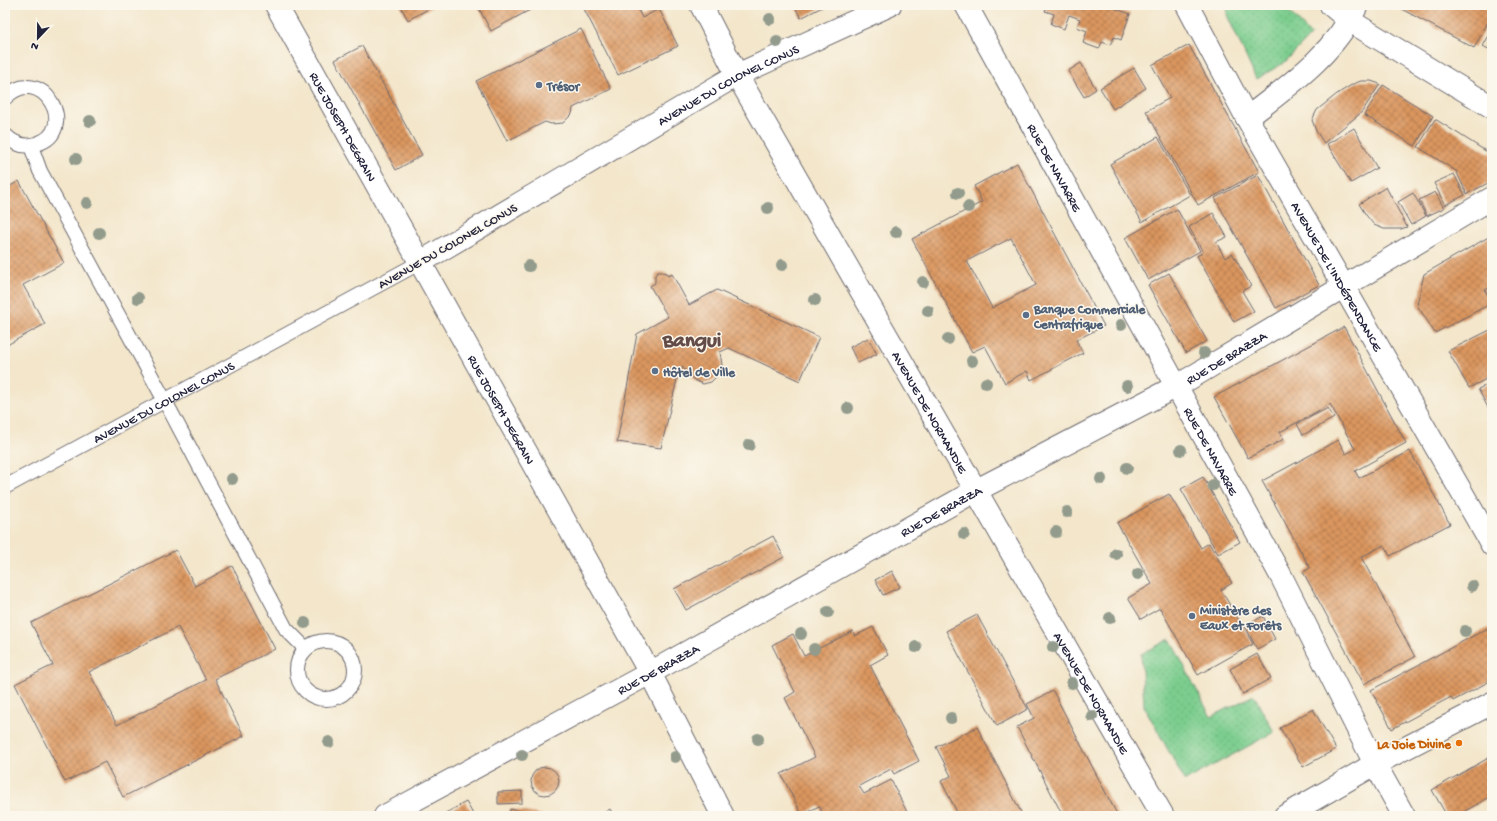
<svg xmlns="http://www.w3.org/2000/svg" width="1497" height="821" font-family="'Gochi Hand',sans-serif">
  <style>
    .park { fill: url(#park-dots); stroke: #4f7864 }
    .building { fill: url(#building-cross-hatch); fill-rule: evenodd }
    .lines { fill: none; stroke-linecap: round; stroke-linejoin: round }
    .lane-casing { stroke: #6b676d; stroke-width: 16 }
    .street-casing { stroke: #6b676d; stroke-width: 24 }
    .secondary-casing { stroke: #6b676d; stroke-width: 24 }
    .primary-casing { stroke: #6b676d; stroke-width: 24 }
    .lane { stroke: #fff; stroke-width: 14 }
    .street { stroke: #fff; stroke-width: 22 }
    .secondary { stroke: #fff; stroke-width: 22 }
    .primary { stroke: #fff; stroke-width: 22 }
    .tree { fill: #929b8c }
    .service-dot { fill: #5c6f8a; stroke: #fbf7ec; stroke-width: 1.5 }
    .food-dot { fill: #e8710a; stroke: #fbf7ec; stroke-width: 1.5 }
    .labels { text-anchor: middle; stroke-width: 3; stroke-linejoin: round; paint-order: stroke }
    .street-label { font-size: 13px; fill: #22223b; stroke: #fbf7ec }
    .service-label { font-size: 13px; font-weight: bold; fill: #4e5e75; stroke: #fbf7ec; text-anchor: start }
    .food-label { font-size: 13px; font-weight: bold; fill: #c56008; stroke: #fbf7ec; text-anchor: end }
    .town-label { font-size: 21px; font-weight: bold; fill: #634b48; stroke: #fbf7ec }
  </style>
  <defs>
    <pattern id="park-dots" width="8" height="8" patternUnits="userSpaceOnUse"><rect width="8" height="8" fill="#7ccd8e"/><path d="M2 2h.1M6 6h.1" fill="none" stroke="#6bb07b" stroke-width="1.8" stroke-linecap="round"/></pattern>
    <pattern id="building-cross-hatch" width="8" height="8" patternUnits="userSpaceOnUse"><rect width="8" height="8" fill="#db965f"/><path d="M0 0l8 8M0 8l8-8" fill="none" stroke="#b17a50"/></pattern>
  </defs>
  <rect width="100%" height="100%" fill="#fbf7ec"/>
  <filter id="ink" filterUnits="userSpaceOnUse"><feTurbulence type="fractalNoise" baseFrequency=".025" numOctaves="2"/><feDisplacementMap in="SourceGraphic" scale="8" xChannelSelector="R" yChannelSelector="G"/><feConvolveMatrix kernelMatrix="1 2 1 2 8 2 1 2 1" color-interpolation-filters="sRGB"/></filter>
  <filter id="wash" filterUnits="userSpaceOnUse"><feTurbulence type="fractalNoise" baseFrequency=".012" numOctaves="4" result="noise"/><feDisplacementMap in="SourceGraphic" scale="16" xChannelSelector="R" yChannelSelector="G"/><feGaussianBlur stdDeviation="0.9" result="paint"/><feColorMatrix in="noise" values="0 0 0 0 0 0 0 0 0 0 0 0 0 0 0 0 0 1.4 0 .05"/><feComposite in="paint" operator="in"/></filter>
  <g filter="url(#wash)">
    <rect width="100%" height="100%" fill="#f3e6cb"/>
    <path class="park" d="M 1228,5 L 1283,5 L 1311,35 L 1284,63 L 1256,79 L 1227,15 Z
      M 1170,639 L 1211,717 L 1254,695 L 1274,732 L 1185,781 L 1144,706 L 1141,654 Z"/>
    <g id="blocks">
      <path class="building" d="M 400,5 L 436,5 L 408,20 Z
        M 477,5 L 539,5 L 491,31 Z
        M 582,5 L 636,5 L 642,18 L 659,9 L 678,46 L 618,75 Z
        M 794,5 L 826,5 L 801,18 Z
        M 1047,5 L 1106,5 L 1130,14 L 1121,40 L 1114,37 L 1110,45 L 1102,42 L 1099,49 L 1083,43 L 1087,31 L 1077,27 L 1080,19 L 1069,15 L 1064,29 L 1051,24 L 1054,14 L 1045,11 Z
        M 1394,5 L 1492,5 L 1492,15 L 1474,48 Z
        M 581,29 L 611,89 L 573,108 L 572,114 L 563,123 L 551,124 L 545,122 L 507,141 L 476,81 Z
        M 1492,30 L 1492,51 L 1483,46 Z
        M 1189,45 L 1259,172 L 1198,205 L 1146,111 L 1170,98 L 1152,65 Z
        M 362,46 L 422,155 L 396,170 L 335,60 Z
        M 1081,63 L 1096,89 L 1084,97 L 1068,71 Z
        M 1134,68 L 1146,88 L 1113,109 L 1100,88 Z
        M 1361,81 L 1371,81 L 1380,84 L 1362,112 L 1324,143 L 1316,131 L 1312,120 L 1317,110 L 1337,94 L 1353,84 Z
        M 1383,85 L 1433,116 L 1415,146 L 1364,115 Z
        M 1435,119 L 1492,155 L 1492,177 L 1488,183 L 1467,194 L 1456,171 L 1418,147 Z
        M 1354,128 L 1377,168 L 1351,183 L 1327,144 Z
        M 1158,137 L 1190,195 L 1142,222 L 1110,164 Z
        M 1017,163 L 1104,326 L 1076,340 L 1083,353 L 1031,380 L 1027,371 L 1005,383 L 985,346 L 972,352 L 912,239 L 982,202 L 974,186 ZM 1011,238 L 1036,285 L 992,308 L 967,261 Z
        M 1454,174 L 1465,195 L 1445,205 L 1434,183 Z
        M 1258,175 L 1319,285 L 1276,308 L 1215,198 Z
        M 19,181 L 64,263 L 23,285 L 45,324 L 5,346 L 5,189 Z
        M 1386,187 L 1407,227 L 1401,229 L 1384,229 L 1374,225 L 1366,215 L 1359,204 Z
        M 1435,192 L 1444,208 L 1427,216 L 1419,200 Z
        M 1413,193 L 1426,216 L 1411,225 L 1398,202 Z
        M 1177,209 L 1200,251 L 1148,280 L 1125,238 Z
        M 1213,213 L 1227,237 L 1216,242 L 1225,258 L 1232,253 L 1251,286 L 1242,291 L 1254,311 L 1234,322 L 1197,256 L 1203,252 L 1189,227 Z
        M 1492,235 L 1492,286 L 1485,290 L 1492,303 L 1435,333 L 1417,305 L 1424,274 Z
        M 658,272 L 662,272 L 666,273 L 668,276 L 672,274 L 689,305 L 717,290 L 819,337 L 800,381 L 729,348 L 720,352 L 722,365 L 718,375 L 711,382 L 703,384 L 694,380 L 682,367 L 678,375 L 661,448 L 617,442 L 637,334 L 668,317 L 650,286 L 655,283 L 655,275 Z
        M 1169,273 L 1207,341 L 1186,353 L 1148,285 Z
        M 1344,327 L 1406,443 L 1355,471 L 1359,478 L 1410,451 L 1450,524 L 1390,556 L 1384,545 L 1361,557 L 1415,657 L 1364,684 L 1303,572 L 1310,568 L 1262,481 L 1338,440 L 1346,454 L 1355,449 L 1330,404 L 1280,432 L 1284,439 L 1248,458 L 1214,397 Z
        M 1492,329 L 1492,376 L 1469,388 L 1448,351 Z
        M 868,338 L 877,354 L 858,363 L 850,347 Z
        M 1492,382 L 1492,415 L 1478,389 Z
        M 1328,408 L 1334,418 L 1303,435 L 1297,424 Z
        M 1203,477 L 1240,542 L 1218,554 L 1181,489 Z
        M 1169,494 L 1201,548 L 1209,543 L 1232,583 L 1221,590 L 1253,644 L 1198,675 L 1160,608 L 1141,619 L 1128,598 L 1152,584 L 1117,523 Z
        M 773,536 L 784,557 L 686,610 L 674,589 Z
        M 176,550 L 195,586 L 232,566 L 275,649 L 215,679 L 244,736 L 123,797 L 105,762 L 65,782 L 15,684 L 53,665 L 31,623 ZM 178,627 L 206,680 L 117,725 L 89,672 Z
        M 892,571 L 900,587 L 883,595 L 875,580 Z
        M 977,615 L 1028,709 L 997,726 L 946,631 Z
        M 1263,616 L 1275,639 L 1257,649 L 1245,626 Z
        M 1492,626 L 1492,680 L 1453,701 L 1451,697 L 1392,729 L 1371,690 Z
        M 873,627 L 888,655 L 870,665 L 919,761 L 894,774 L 891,769 L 859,786 L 864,794 L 891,780 L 909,816 L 824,816 L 819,806 L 802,815 L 781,774 L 815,757 L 785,698 L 795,692 L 772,645 L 793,634 L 804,656 L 853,631 L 855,636 Z
        M 1257,654 L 1271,678 L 1243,694 L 1230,669 Z
        M 1053,691 L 1110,801 L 1118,816 L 1063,816 L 1017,727 L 1034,718 L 1027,704 Z
        M 1313,709 L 1336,749 L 1303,767 L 1280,728 Z
        M 977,727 L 1023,816 L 959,816 L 941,781 L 951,776 L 936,747 Z
        M 1492,756 L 1492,796 L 1456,816 L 1447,816 L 1432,790 Z
        M531 781a14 14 0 1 1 28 0a14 14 0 1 1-28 0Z
        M 522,791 L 522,803 L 498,804 L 498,792 Z
        M 466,802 L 473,814 L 469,816 L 440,816 Z
        M 510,809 L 542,815 L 542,816 L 509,816 Z
        M 610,809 L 614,816 L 599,816 Z"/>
    </g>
  </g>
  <g filter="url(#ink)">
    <use href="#blocks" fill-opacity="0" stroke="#6b676d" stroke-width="1"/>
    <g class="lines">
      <defs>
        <g id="lane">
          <path d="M 5,98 C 42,60 81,132 36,144 C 24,148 14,144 5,135"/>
          <path d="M 31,146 L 40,171 L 165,401 L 286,629 L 306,649"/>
          <path id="s1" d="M 5,487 L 419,263"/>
          <circle cx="326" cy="670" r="29"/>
        </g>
        <g id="street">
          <path id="s2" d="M 276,5 L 650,673 L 723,816"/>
          <path id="s3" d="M 701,5 L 737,75 L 1163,816"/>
          <path id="s4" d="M 966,5 L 1281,576 L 1375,764 L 1404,816"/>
          <path id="s5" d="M 419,263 L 737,75 L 890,5"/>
          <path d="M 1285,816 L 1375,764 L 1492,703"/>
        </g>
        <g id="secondary">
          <path d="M 1247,118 C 1288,86 1335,54 1357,5"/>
          <path id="s6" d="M 385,816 L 650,673 L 975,491 L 1177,386 L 1492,198"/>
        </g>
        <g id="primary">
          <path id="s7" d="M 1187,5 L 1247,118 L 1492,545"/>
          <path d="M 1331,5 L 1350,21 L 1492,107"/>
        </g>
      </defs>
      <use href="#lane" class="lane-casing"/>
      <use href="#street" class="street-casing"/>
      <use href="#secondary" class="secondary-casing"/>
      <use href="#primary" class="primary-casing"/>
      <use href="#lane" class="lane"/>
      <use href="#street" class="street"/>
      <use href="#secondary" class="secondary"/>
      <use href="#primary" class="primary"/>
    </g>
    <g class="tree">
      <circle cx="770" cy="19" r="6"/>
      <circle cx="777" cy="42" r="6"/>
      <circle cx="90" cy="121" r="6"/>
      <circle cx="76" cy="159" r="6"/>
      <circle cx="958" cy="193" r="6"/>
      <circle cx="87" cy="203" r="6"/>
      <circle cx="968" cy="207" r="6"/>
      <circle cx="768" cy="208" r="6"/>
      <circle cx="896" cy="232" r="6"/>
      <circle cx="99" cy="233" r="6"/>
      <circle cx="782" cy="265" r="6"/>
      <circle cx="529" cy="266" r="6"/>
      <circle cx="923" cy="282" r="6"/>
      <circle cx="138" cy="298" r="6"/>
      <circle cx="815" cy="300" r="6"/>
      <circle cx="928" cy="311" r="6"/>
      <circle cx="1121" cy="325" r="6"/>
      <circle cx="948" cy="339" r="6"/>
      <circle cx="1204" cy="353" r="6"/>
      <circle cx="972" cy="361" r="6"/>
      <circle cx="986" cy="383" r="6"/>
      <circle cx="1127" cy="386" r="6"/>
      <circle cx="848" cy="408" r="6"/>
      <circle cx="749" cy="445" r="6"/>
      <circle cx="1181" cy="450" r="6"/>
      <circle cx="1127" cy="468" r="6"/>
      <circle cx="232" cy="479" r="6"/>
      <circle cx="1101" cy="479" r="6"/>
      <circle cx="1213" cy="485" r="6"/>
      <circle cx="1067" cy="512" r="6"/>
      <circle cx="1056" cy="532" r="6"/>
      <circle cx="964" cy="534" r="6"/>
      <circle cx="1116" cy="554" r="6"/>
      <circle cx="1138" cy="574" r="6"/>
      <circle cx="1472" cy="586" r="6"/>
      <circle cx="828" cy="612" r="6"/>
      <circle cx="1110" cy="618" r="6"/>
      <circle cx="305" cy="623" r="6"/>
      <circle cx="1465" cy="631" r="6"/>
      <circle cx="801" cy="634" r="6"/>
      <circle cx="916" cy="647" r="6"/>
      <circle cx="1053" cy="647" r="6"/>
      <circle cx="814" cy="649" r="6"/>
      <circle cx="1072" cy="683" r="6"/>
      <circle cx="1092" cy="716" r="6"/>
      <circle cx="951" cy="718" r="6"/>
      <circle cx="758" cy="739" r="6"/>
      <circle cx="329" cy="742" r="6"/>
      <circle cx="522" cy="755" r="6"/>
      <circle cx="675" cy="757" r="6"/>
    </g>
  </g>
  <g class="service-dot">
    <circle cx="539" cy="85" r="4"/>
    <circle cx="1026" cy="315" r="4"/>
    <circle cx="655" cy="371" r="4"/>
    <circle cx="1192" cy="616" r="4"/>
  </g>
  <circle class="food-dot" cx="1459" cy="743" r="4"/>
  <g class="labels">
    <g class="street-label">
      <text dy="5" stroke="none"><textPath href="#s5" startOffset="357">AVENUE DU COLONEL CONUS</textPath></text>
      <text dy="5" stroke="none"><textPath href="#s2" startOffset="139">RUE JOSEPH DEGRAIN</textPath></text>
      <text dy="5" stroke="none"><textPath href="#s4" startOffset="185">RUE DE NAVARRE</textPath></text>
      <text transform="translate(447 245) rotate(-30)" y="5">AVENUE DU COLONEL CONUS</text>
      <text dy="5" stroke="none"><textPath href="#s7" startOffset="310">AVENUE DE L'INDÉPENDANCE</textPath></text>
      <text dy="5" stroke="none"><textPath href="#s6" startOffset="958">RUE DE BRAZZA</textPath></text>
      <text dy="5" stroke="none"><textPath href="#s1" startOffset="180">AVENUE DU COLONEL CONUS</textPath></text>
      <text dy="5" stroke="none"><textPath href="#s2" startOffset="463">RUE JOSEPH DEGRAIN</textPath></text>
      <text dy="5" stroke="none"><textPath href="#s3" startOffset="467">AVENUE DE NORMANDIE</textPath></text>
      <text dy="5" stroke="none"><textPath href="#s4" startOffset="509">RUE DE NAVARRE</textPath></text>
      <text dy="5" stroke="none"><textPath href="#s6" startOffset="634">RUE DE BRAZZA</textPath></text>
      <text dy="5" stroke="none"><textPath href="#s6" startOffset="310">RUE DE BRAZZA</textPath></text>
      <text dy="5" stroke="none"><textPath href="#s3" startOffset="791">AVENUE DE NORMANDIE</textPath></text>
    </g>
    <g class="service-label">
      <text x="547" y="90">Trésor</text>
      <text x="1034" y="313">Banque Commerciale<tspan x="1034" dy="15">Centrafrique</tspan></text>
      <text x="663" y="376">Hôtel de Ville</text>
      <text x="1200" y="614">Ministère des<tspan x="1200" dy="15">Eaux et Forêts</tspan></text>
    </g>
    <g class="food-label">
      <text x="1451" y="748">La Joie Divine</text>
    </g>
    <g class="town-label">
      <text x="692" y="346">Bangui</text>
    </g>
  </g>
  <rect width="1497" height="821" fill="none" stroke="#fbf7ec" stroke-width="20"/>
  <g transform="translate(38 38) rotate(202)" stroke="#fbf7ec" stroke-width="3" paint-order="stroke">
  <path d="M0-3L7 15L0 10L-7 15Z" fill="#22223b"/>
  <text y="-6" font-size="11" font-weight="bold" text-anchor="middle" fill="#22223b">N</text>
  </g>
</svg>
